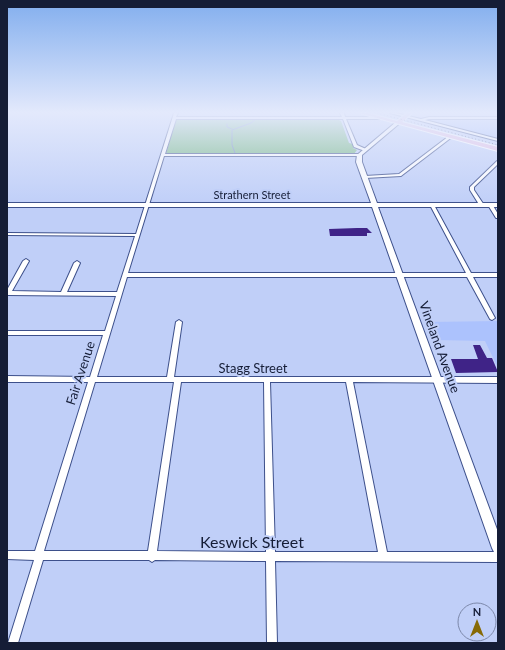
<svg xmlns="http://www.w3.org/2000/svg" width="505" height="650" font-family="Lato,sans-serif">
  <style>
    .built { fill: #acc2fd }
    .green { fill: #73b67f }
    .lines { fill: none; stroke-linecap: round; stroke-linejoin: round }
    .stream { stroke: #667cbe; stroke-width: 1 }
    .building { fill: #3f2387 }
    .minor-casing { stroke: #3d508b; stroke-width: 2 }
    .secondary-casing { stroke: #3d508b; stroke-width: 2 }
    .primary-casing { stroke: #fff; stroke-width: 2 }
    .minor { fill: #fff; fill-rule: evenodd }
    .secondary { fill: #fff; fill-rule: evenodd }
    .primary { fill: #e5bee2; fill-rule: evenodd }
    .rail { stroke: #5f6a89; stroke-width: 1; stroke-dasharray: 1 2.5; stroke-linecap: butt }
    .labels { text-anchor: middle; stroke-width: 4; stroke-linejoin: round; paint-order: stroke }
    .far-street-label { font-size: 11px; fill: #151d36; stroke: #c0cff8 }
    .street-label { font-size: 13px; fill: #151d36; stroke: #c0cff8 }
    .near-street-label { font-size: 16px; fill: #151d36; stroke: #c0cff8 }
  </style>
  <rect width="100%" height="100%" fill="#c0cff8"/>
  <path class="built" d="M 429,120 L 498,120 L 498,139 L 428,121 Z
    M 498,321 L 498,368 L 485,341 L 436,340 L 429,322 Z"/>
  <path class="green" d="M 176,119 L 337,119 L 341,121 L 349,143 L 353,144 L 353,148 L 357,150 L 354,154 L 166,154 Z"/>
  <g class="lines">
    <path class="stream" d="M 227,124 L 227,127 L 232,129
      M 235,153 L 232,145 L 232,130 L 251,123 L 256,119"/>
  </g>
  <path class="building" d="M 357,228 L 367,228 L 372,233 L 367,233 L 367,236 L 330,236 L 329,229 Z
    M 473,345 L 480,345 L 487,358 L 492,358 L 498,372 L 456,373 L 451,359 L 478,359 Z"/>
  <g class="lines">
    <defs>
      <path id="minor" d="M 174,113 L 178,113 L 176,117 L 342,117 L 340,113 L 344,113 L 345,117 L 380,117 L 382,118 L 380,119 L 346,119 L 357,145 L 366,149 L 367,150 L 365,151 L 354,147 L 343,119 L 176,119 L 165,154 L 360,154 L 362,155 L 360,156 L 164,156 L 128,273 L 466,273 L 430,205 L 432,204 L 434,205 L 471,273 L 498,273 L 498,277 L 473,277 L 495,318 L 492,320 L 490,319 L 467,277 L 127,277 L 97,377 L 167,377 L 176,322 L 179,320 L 182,322 L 174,377 L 498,377 L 498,383 L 353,382 L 387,552 L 498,552 L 498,562 L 275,561 L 277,643 L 267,643 L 266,561 L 155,560 L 152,562 L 149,560 L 43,560 L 18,643 L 8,643 L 34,560 L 7,559 L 7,551 L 35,551 L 88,382 L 7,382 L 7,376 L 90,377 L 103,335 L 7,335 L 7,331 L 105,331 L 116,296 L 7,295 L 7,290 L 23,261 L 26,259 L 29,261 L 12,291 L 61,292 L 74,263 L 77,261 L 80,263 L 67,292 L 117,292 L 135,236 L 7,235 L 7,233 L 136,234 ZM 95,382 L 174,382 L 148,551 L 44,551 ZM 181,382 L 264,382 L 266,552 L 157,551 ZM 270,382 L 346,382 L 378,552 L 275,552 Z
        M 390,113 L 396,113 L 421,119 L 429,117 L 498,117 L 498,119 L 429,119 L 425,120 L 498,139 L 498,141 Z
        M 449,136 L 452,137 L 401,176 L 365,178 L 363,177 L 365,176 L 399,174 Z
        M 497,161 L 498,161 L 498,164 L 474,187 L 474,190 L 484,205 L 482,206 L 480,206 L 470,190 L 470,187 Z
        M 488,204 L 492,204 L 498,214 L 498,218 L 496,218 L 488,205 Z"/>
      <path id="secondary" d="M 396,122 L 400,123 L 362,155 L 362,162 L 377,203 L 498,203 L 498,207 L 378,207 L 498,532 L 498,554 L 494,552 L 492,548 L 372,207 L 7,207 L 7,203 L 371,203 L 356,162 L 357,155 Z"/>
      <path id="primary" d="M 359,113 L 367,113 L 397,121 L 407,113 L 412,113 L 402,122 L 498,147 L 498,151 Z"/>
    </defs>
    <use href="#minor" class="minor-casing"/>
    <use href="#secondary" class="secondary-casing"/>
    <use href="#primary" class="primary-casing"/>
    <use href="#minor" class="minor"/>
    <use href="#secondary" class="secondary"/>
    <use href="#primary" class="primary"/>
    <path class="rail" d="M 377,113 L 498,145"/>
  </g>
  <linearGradient id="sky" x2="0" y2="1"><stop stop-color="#82aeee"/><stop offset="0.55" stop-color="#e3e9fc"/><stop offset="1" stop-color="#e3e9fc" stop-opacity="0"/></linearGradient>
  <rect width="505" height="204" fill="url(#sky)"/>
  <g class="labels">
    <g class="far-street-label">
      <text x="252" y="199">Strathern Street</text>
    </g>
    <g class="street-label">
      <text transform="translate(440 347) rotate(70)" y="5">Vineland Avenue</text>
      <text x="253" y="373">Stagg Street</text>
      <text transform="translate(80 373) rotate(-72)" y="5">Fair Avenue</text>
    </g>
    <g class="near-street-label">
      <text x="252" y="548">Keswick Street</text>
    </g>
  </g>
  <rect width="505" height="650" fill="none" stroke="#151d36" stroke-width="16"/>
  <g transform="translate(477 622)"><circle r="19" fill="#c0cff8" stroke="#7c88aa"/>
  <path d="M0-3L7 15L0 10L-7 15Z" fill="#876a06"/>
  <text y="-6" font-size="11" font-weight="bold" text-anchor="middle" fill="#151d36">N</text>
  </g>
</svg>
